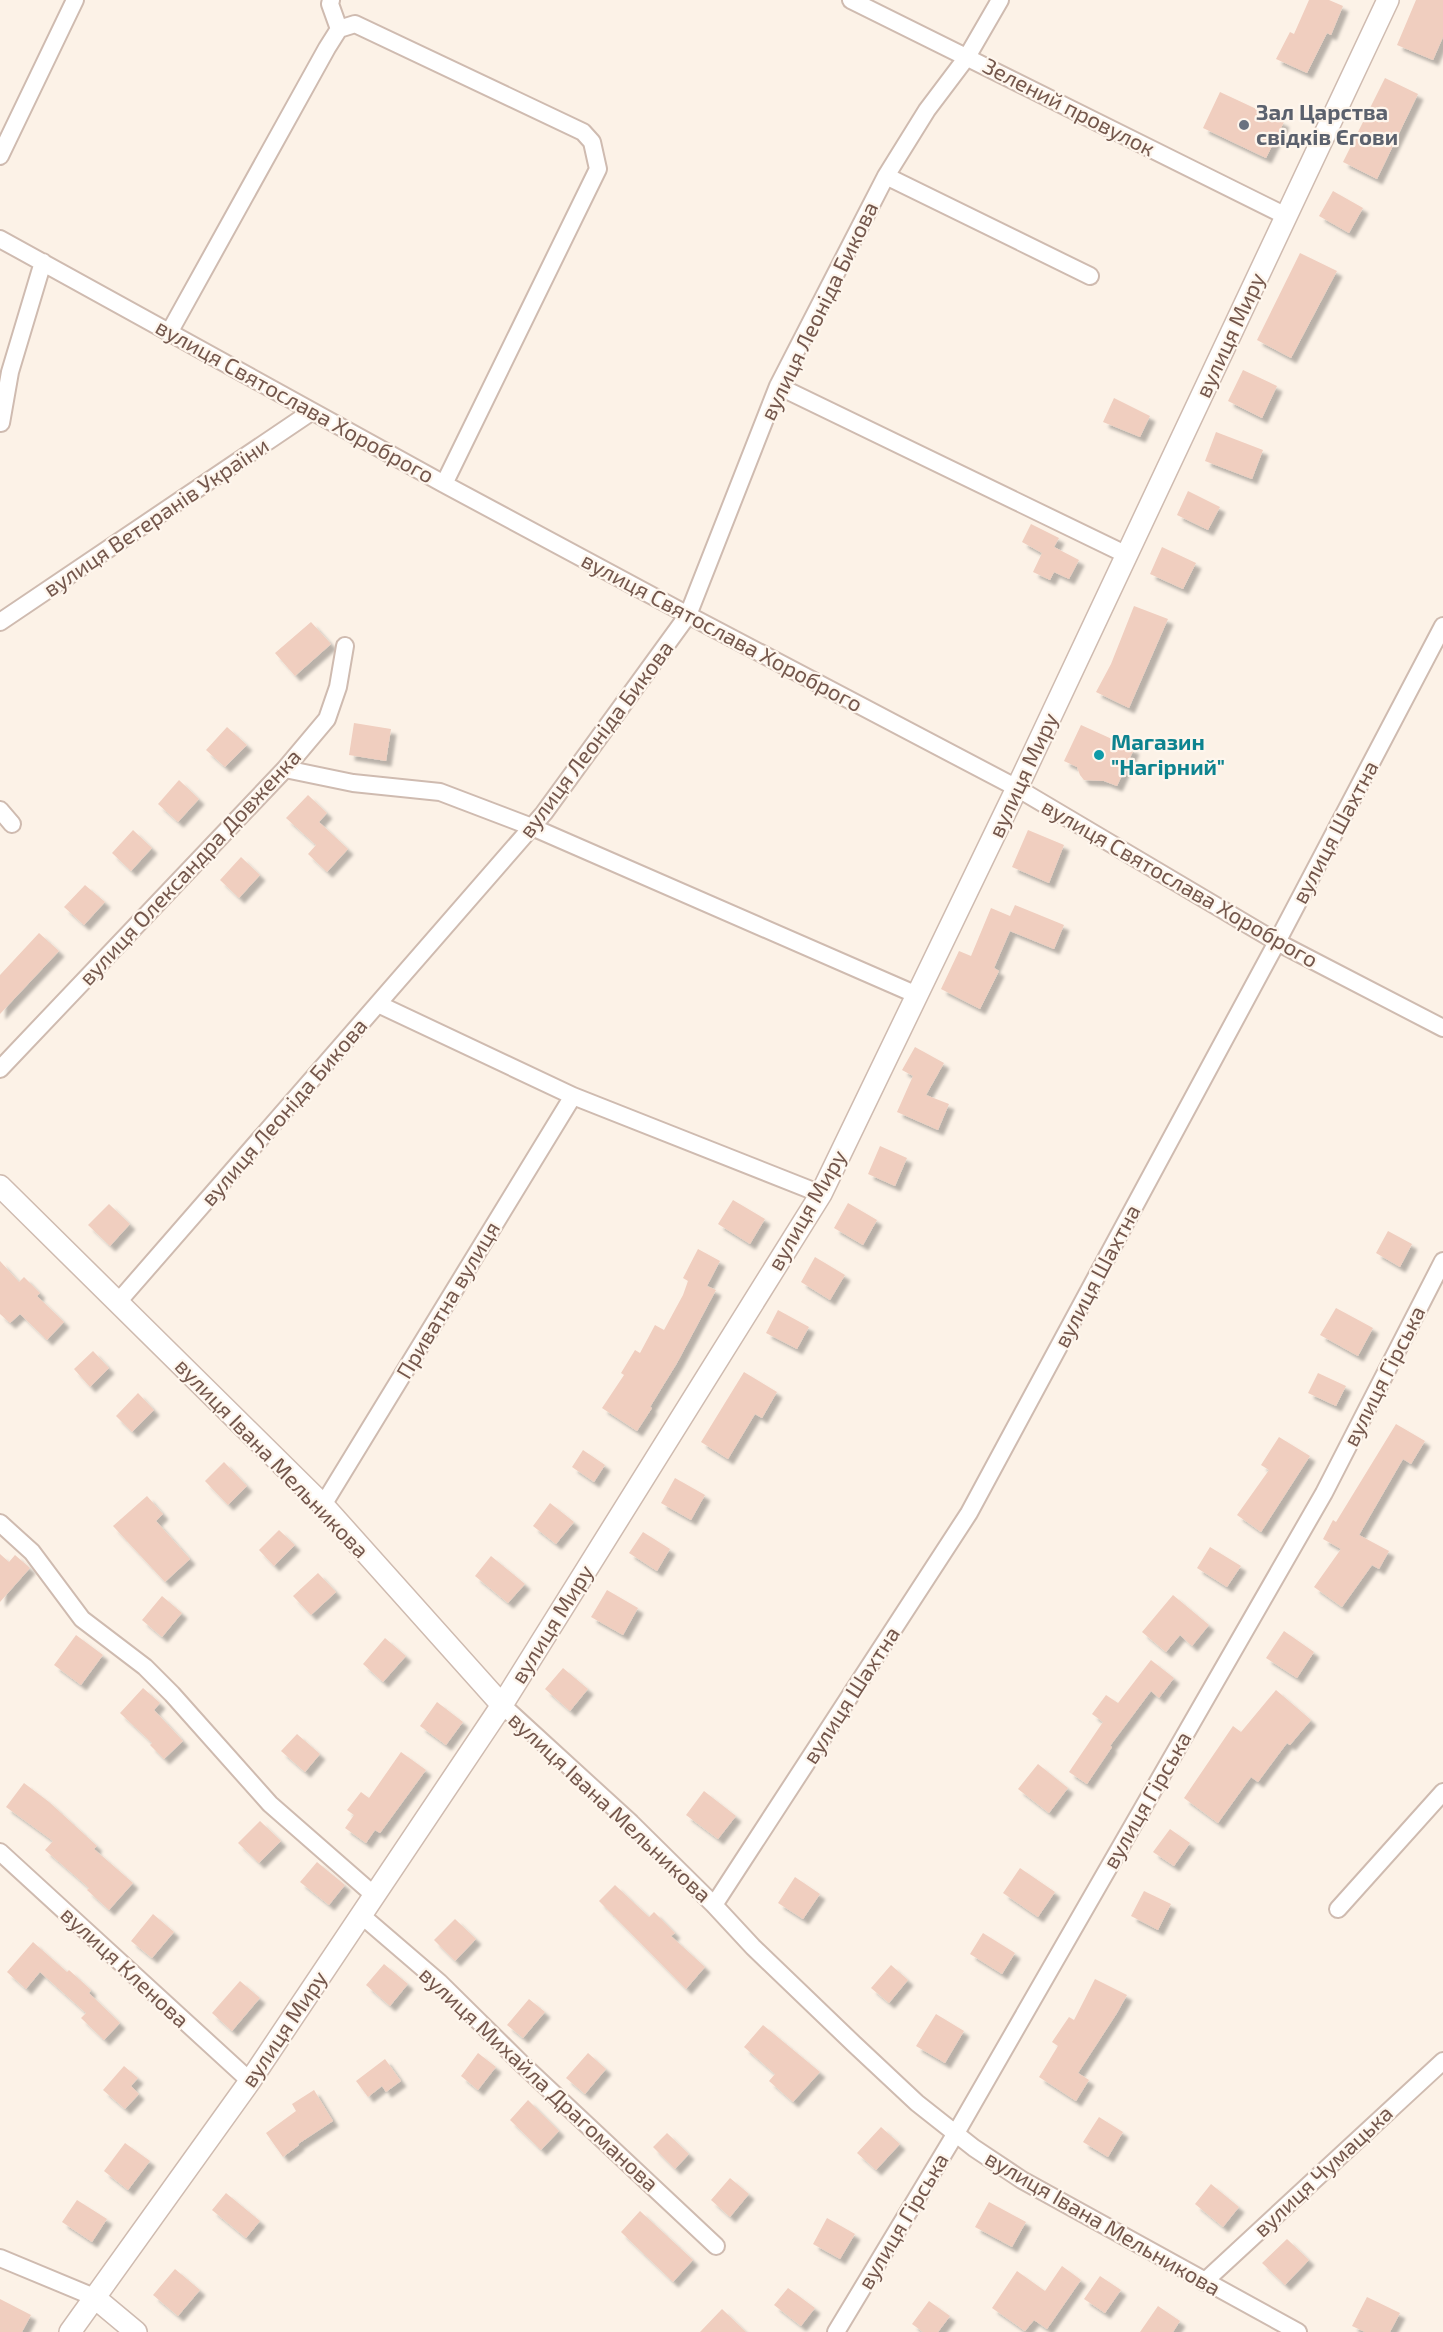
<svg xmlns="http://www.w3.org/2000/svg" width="1443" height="2332" font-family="'Exo 2',sans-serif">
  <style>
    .building { fill: #f0cebf; filter: url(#shadow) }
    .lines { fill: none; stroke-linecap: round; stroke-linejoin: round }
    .minor-casing { stroke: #cfbbb0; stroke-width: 20 }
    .tertiary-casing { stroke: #cfbbb0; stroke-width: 24 }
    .minor { stroke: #fff; stroke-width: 16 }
    .tertiary { stroke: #fff; stroke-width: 21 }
    .worship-dot { fill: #6b7280; stroke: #fef6ed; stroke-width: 2 }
    .culture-dot { fill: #0f9aa8; stroke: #fef6ed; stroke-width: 2 }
    .labels { text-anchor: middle; stroke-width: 4.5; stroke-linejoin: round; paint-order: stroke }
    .street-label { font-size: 22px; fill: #74574c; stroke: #fef6ed }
    .worship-label { font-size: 22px; font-weight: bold; fill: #5b616d; stroke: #fef6ed; text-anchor: start }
    .culture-label { font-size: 22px; font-weight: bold; fill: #0d838f; stroke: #fef6ed; text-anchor: start }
  </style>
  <defs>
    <filter id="shadow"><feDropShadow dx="5.5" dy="5.5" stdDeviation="1.5" flood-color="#0004"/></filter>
  </defs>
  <rect width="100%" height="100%" fill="#fcf2e7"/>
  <path class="building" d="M 1309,0 L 1329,0 L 1343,6 L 1331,35 L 1327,33 L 1307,73 L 1276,59 L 1290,32 L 1294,34 Z
    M 1416,0 L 1443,0 L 1443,37 L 1433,60 L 1397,45 Z
    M 1385,78 L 1418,94 L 1377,179 L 1343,162 Z
    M 1220,92 L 1284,122 L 1266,158 L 1203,128 Z
    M 1333,191 L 1363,208 L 1349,233 L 1319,216 Z
    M 1300,253 L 1337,271 L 1291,358 L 1257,340 Z
    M 1243,370 L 1277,386 L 1262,418 L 1228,401 Z
    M 1114,398 L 1150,416 L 1140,437 L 1103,422 Z
    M 1216,432 L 1263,450 L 1252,479 L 1205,461 Z
    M 1188,491 L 1220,507 L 1208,530 L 1177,515 Z
    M 1031,524 L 1059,538 L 1054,547 L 1079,560 L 1069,579 L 1054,572 L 1050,580 L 1033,572 L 1042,553 L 1022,542 Z
    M 1162,547 L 1196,563 L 1183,589 L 1150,574 Z
    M 1134,606 L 1168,619 L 1129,708 L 1096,692 L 1111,664 Z
    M 311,622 L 331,644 L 295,676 L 275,653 Z
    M 354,723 L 391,729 L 386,761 L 349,755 Z
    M 1081,725 L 1134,749 L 1117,786 L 1104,781 L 1084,780 L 1080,775 L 1077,767 L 1064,761 Z
    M 227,727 L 247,745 L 225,767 L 206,750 Z
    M 179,780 L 199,799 L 178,822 L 158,804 Z
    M 308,795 L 327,813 L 319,822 L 348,849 L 327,872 L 308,854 L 316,845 L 286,818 Z
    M 133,830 L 152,848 L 131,871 L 112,853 Z
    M 1028,830 L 1064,845 L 1049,883 L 1012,867 Z
    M 241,857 L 260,875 L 239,898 L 220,880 Z
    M 85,885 L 105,902 L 84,925 L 64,907 Z
    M 1015,905 L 1064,925 L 1054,949 L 1010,931 L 994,968 L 999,971 L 980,1009 L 941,989 L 959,951 L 971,956 L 991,908 L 1010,916 Z
    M 39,933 L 59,951 L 0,1014 L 0,975 Z
    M 915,1047 L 944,1063 L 926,1095 L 949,1104 L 938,1130 L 897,1112 L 913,1076 L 902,1070 Z
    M 880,1146 L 907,1158 L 895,1186 L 868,1174 Z
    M 733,1200 L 765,1219 L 750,1244 L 718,1224 Z
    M 848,1203 L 877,1220 L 863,1245 L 834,1228 Z
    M 109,1204 L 130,1224 L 110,1246 L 88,1225 Z
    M 1388,1231 L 1412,1244 L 1400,1267 L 1376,1253 Z
    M 698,1249 L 720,1261 L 707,1286 L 716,1290 L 677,1363 L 650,1407 L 652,1408 L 637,1431 L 602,1408 L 624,1375 L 621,1373 L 635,1350 L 640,1353 L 655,1325 L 664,1330 L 683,1295 L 688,1281 L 683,1278 Z
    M 815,1257 L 845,1275 L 830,1300 L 801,1282 Z
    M 0,1261 L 19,1282 L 24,1277 L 40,1293 L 37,1296 L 64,1322 L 47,1340 L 20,1314 L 10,1323 L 0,1314 Z
    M 1336,1308 L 1373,1328 L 1358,1356 L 1320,1335 Z
    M 778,1310 L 809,1327 L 797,1349 L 766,1333 Z
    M 93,1351 L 109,1368 L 90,1387 L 74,1369 Z
    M 744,1372 L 777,1392 L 762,1418 L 755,1414 L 728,1459 L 701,1442 Z
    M 1318,1373 L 1346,1386 L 1336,1406 L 1308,1393 Z
    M 138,1393 L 154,1410 L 132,1432 L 116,1416 Z
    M 1396,1424 L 1425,1441 L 1411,1464 L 1403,1459 L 1359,1535 L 1389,1551 L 1379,1569 L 1372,1565 L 1342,1607 L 1314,1587 L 1341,1549 L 1323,1539 L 1333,1520 L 1336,1522 Z
    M 1279,1437 L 1310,1456 L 1261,1532 L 1237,1515 L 1269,1470 L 1261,1465 Z
    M 583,1450 L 605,1465 L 594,1482 L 572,1467 Z
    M 224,1462 L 247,1486 L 228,1505 L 205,1481 Z
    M 675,1478 L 705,1495 L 691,1520 L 661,1503 Z
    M 147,1496 L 163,1514 L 156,1521 L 190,1559 L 165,1582 L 113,1526 Z
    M 550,1503 L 574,1522 L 556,1544 L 533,1526 Z
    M 279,1530 L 295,1545 L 274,1566 L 259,1550 Z
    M 643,1532 L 670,1549 L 657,1571 L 629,1553 Z
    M 1210,1547 L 1241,1566 L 1227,1587 L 1197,1568 Z
    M 0,1554 L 9,1562 L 15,1555 L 30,1568 L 0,1602 Z
    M 491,1556 L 525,1584 L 508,1603 L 475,1576 Z
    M 318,1573 L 336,1592 L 311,1615 L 293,1596 Z
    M 607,1590 L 638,1608 L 623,1635 L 591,1617 Z
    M 1173,1595 L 1209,1625 L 1192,1646 L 1180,1635 L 1166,1652 L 1142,1632 Z
    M 162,1596 L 182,1613 L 162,1637 L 142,1620 Z
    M 1284,1631 L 1314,1652 L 1297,1678 L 1266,1658 Z
    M 76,1635 L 103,1655 L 81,1685 L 54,1665 Z
    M 385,1638 L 406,1656 L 383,1682 L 363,1664 Z
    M 1151,1660 L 1174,1678 L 1159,1698 L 1151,1691 L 1110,1746 L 1112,1747 L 1087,1784 L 1069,1772 L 1103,1722 L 1092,1714 L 1106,1695 L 1118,1703 Z
    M 563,1668 L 588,1689 L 570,1711 L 545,1689 Z
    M 143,1688 L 160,1703 L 154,1710 L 183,1741 L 164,1759 L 150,1745 L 152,1743 L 120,1713 Z
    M 1276,1690 L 1311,1720 L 1290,1745 L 1287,1743 L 1258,1782 L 1251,1777 L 1218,1823 L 1184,1798 L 1233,1726 L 1241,1732 Z
    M 437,1702 L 463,1722 L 446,1745 L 420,1726 Z
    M 297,1734 L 320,1754 L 305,1772 L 281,1751 Z
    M 401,1752 L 426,1770 L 380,1833 L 375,1830 L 366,1843 L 345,1828 L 354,1815 L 347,1810 L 361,1792 L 369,1798 Z
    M 1038,1764 L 1068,1788 L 1049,1813 L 1018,1789 Z
    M 24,1783 L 49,1802 L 97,1846 L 94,1849 L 133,1883 L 109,1910 L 87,1890 L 89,1888 L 45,1850 L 53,1841 L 6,1807 Z
    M 704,1791 L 736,1816 L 718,1839 L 686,1815 Z
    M 260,1821 L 281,1841 L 259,1863 L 238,1843 Z
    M 1170,1829 L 1190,1843 L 1174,1866 L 1153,1852 Z
    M 317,1862 L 345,1885 L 329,1905 L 300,1882 Z
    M 1020,1868 L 1055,1892 L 1038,1917 L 1003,1893 Z
    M 795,1877 L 820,1894 L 803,1919 L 778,1903 Z
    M 615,1885 L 649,1917 L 654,1912 L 675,1933 L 671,1936 L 705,1967 L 686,1989 L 599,1901 Z
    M 1144,1891 L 1171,1904 L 1158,1930 L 1131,1916 Z
    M 153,1914 L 174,1932 L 152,1958 L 131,1941 Z
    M 455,1919 L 476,1939 L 455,1961 L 434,1940 Z
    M 983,1933 L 1015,1953 L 1002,1974 L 970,1954 Z
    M 33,1942 L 67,1972 L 69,1970 L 91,1990 L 89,1993 L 120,2023 L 104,2040 L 81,2018 L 86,2013 L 40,1972 L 26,1989 L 7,1972 Z
    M 384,1964 L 408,1984 L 390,2006 L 366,1985 Z
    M 891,1965 L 908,1980 L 889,2003 L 871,1988 Z
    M 1095,1979 L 1127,1995 L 1117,2013 L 1078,2073 L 1089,2080 L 1076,2101 L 1039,2077 L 1058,2046 L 1052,2042 L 1069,2017 L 1074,2020 Z
    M 240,1981 L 260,1998 L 232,2031 L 212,2013 Z
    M 529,1999 L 545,2012 L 523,2038 L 507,2025 Z
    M 936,2014 L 964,2031 L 945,2063 L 916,2046 Z
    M 763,2025 L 820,2072 L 793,2102 L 769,2081 L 775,2074 L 744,2047 Z
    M 478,2053 L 496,2067 L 478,2090 L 461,2076 Z
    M 588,2053 L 606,2069 L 585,2094 L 566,2078 Z
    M 385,2059 L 401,2081 L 386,2092 L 382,2086 L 368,2097 L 356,2081 Z
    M 124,2066 L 138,2078 L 131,2086 L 139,2094 L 125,2109 L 103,2090 Z
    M 314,2090 L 333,2121 L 298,2144 L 299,2145 L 283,2157 L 266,2133 L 296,2111 L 292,2104 Z
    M 528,2100 L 559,2131 L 541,2150 L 510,2120 Z
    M 1099,2117 L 1123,2132 L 1108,2157 L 1083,2142 Z
    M 881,2127 L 900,2144 L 876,2170 L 857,2153 Z
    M 667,2133 L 689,2154 L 675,2169 L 653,2147 Z
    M 125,2143 L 150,2161 L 128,2190 L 104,2171 Z
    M 730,2178 L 749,2194 L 730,2217 L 711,2200 Z
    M 1211,2184 L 1239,2207 L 1223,2227 L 1195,2204 Z
    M 226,2193 L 260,2221 L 246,2238 L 212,2210 Z
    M 77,2200 L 107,2219 L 92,2242 L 62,2222 Z
    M 989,2202 L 1026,2222 L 1012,2247 L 975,2227 Z
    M 640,2211 L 693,2260 L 673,2282 L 621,2232 Z
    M 827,2218 L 855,2234 L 840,2259 L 813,2244 Z
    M 1287,2239 L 1309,2260 L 1285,2285 L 1262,2263 Z
    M 1062,2266 L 1081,2280 L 1047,2329 L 1034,2320 L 1025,2331 L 992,2308 L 1017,2271 L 1045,2291 Z
    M 175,2269 L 200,2290 L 178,2316 L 153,2295 Z
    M 1100,2276 L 1121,2290 L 1105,2313 L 1084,2299 Z
    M 788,2288 L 815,2308 L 801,2326 L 774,2305 Z
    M 1367,2297 L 1400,2313 L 1390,2332 L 1365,2332 L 1352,2326 Z
    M 0,2299 L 31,2315 L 22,2332 L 0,2332 Z
    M 929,2301 L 950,2316 L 938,2332 L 923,2332 L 912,2324 Z
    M 1158,2306 L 1180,2321 L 1173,2332 L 1140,2332 Z
    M 722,2309 L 746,2332 L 700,2332 Z"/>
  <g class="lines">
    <defs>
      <path id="minor" d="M 331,0 L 330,4 L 339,29
        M 851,0 L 1286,216
        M 0,156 L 75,0
        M 886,176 L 1090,276
        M 0,239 L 444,484 L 688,615 L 1017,788 L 1277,942 L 1443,1028
        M 170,331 L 327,48 L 339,29 L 355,24 L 583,132 L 592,142 L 598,169 L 444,484
        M 778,386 L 1127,555
        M 1,423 L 10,372 L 43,262
        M 0,622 L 311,412
        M 285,769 L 353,783 L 440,792 L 532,827 L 917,995
        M 0,810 L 12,824
        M 378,1004 L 573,1096 L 821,1194
        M 0,1069 L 285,769 L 327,719 L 338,687 L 345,646
        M 118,1302 L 544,813 L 688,615 L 778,386 L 886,176 L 927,110 L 967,57 L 1000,0
        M 323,1505 L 573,1096
        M 0,1523 L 32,1552 L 82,1619 L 145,1667 L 172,1694 L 270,1804 L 374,1895
        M 502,1705 L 631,1823 L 714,1905 L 753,1947 L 854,2044 L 917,2103 L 974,2148 L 1022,2180 L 1298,2332
        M 0,1852 L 250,2081
        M 714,1905 L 969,1513 L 1277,942 L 1443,626
        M 1338,1909 L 1443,1792
        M 361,1915 L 439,1982 L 522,2064 L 716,2246
        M 0,2258 L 94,2297
        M 1204,2282 L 1443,2061
        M 836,2332 L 956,2133 L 1324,1493 L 1443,1261"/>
      <path id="tertiary" d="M 0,1186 L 323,1505 L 502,1705
        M 94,2297 L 136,2332
        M 70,2332 L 250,2081 L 502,1705 L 821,1194 L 1017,788 L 1388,0"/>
    </defs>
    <use href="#minor" class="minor-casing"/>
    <use href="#tertiary" class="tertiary-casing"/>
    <use href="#minor" class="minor"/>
    <use href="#tertiary" class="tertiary"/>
  </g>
  <circle class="worship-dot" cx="1244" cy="125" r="6"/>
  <circle class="culture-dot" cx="1099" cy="755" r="6"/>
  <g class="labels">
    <g class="street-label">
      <text transform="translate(1069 107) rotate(27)" y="8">Зелений провулок</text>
      <text transform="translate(819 311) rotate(-64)" y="8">вулиця Леоніда Бикова</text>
      <text transform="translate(1230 335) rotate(-65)" y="8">вулиця Миру</text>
      <text transform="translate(295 401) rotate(29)" y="8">вулиця Святослава Хороброго</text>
      <text transform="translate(156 517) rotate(-34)" y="8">вулиця Ветеранів України</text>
      <text transform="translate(722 632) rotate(28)" y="8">вулиця Святослава Хороброго</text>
      <text transform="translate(596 739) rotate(-53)" y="8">вулиця Леоніда Бикова</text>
      <text transform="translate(1023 775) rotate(-65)" y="8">вулиця Миру</text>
      <text transform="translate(1335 832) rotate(-62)" y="8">вулиця Шахтна</text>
      <text transform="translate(190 867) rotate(-47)" y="8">вулиця Олександра Довженка</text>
      <text transform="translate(1180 883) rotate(30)" y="8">вулиця Святослава Хороброго</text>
      <text transform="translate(284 1112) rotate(-49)" y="8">вулиця Леоніда Бикова</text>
      <text transform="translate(807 1210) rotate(-60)" y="8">вулиця Миру</text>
      <text transform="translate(1097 1276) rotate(-62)" y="8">вулиця Шахтна</text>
      <text transform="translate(448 1300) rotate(-59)" y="8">Приватна вулиця</text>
      <text transform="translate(1384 1376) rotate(-63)" y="8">вулиця Гірська</text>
      <text transform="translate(272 1458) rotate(46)" y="8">вулиця Івана Мельникова</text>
      <text transform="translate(552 1624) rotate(-58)" y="8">вулиця Миру</text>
      <text transform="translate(851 1695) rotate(-57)" y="8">вулиця Шахтна</text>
      <text transform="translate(1147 1800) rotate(-60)" y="8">вулиця Гірська</text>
      <text transform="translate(610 1807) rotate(43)" y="8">вулиця Івана Мельникова</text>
      <text transform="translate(125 1967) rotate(43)" y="8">вулиця Кленова</text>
      <text transform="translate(284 2029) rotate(-56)" y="8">вулиця Миру</text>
      <text transform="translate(539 2079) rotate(43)" y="8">вулиця Михайла Драгоманова</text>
      <text transform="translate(1323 2171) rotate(-43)" y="8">вулиця Чумацька</text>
      <text transform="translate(903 2221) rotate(-59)" y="8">вулиця Гірська</text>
      <text transform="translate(1103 2223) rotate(30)" y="8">вулиця Івана Мельникова</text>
    </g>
    <g class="worship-label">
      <text x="1256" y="120">Зал Царства<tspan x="1256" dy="25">свідків Єгови</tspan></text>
    </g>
    <g class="culture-label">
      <text x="1111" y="750">Магазин<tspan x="1111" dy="25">"Нагірний"</tspan></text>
    </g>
  </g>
</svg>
